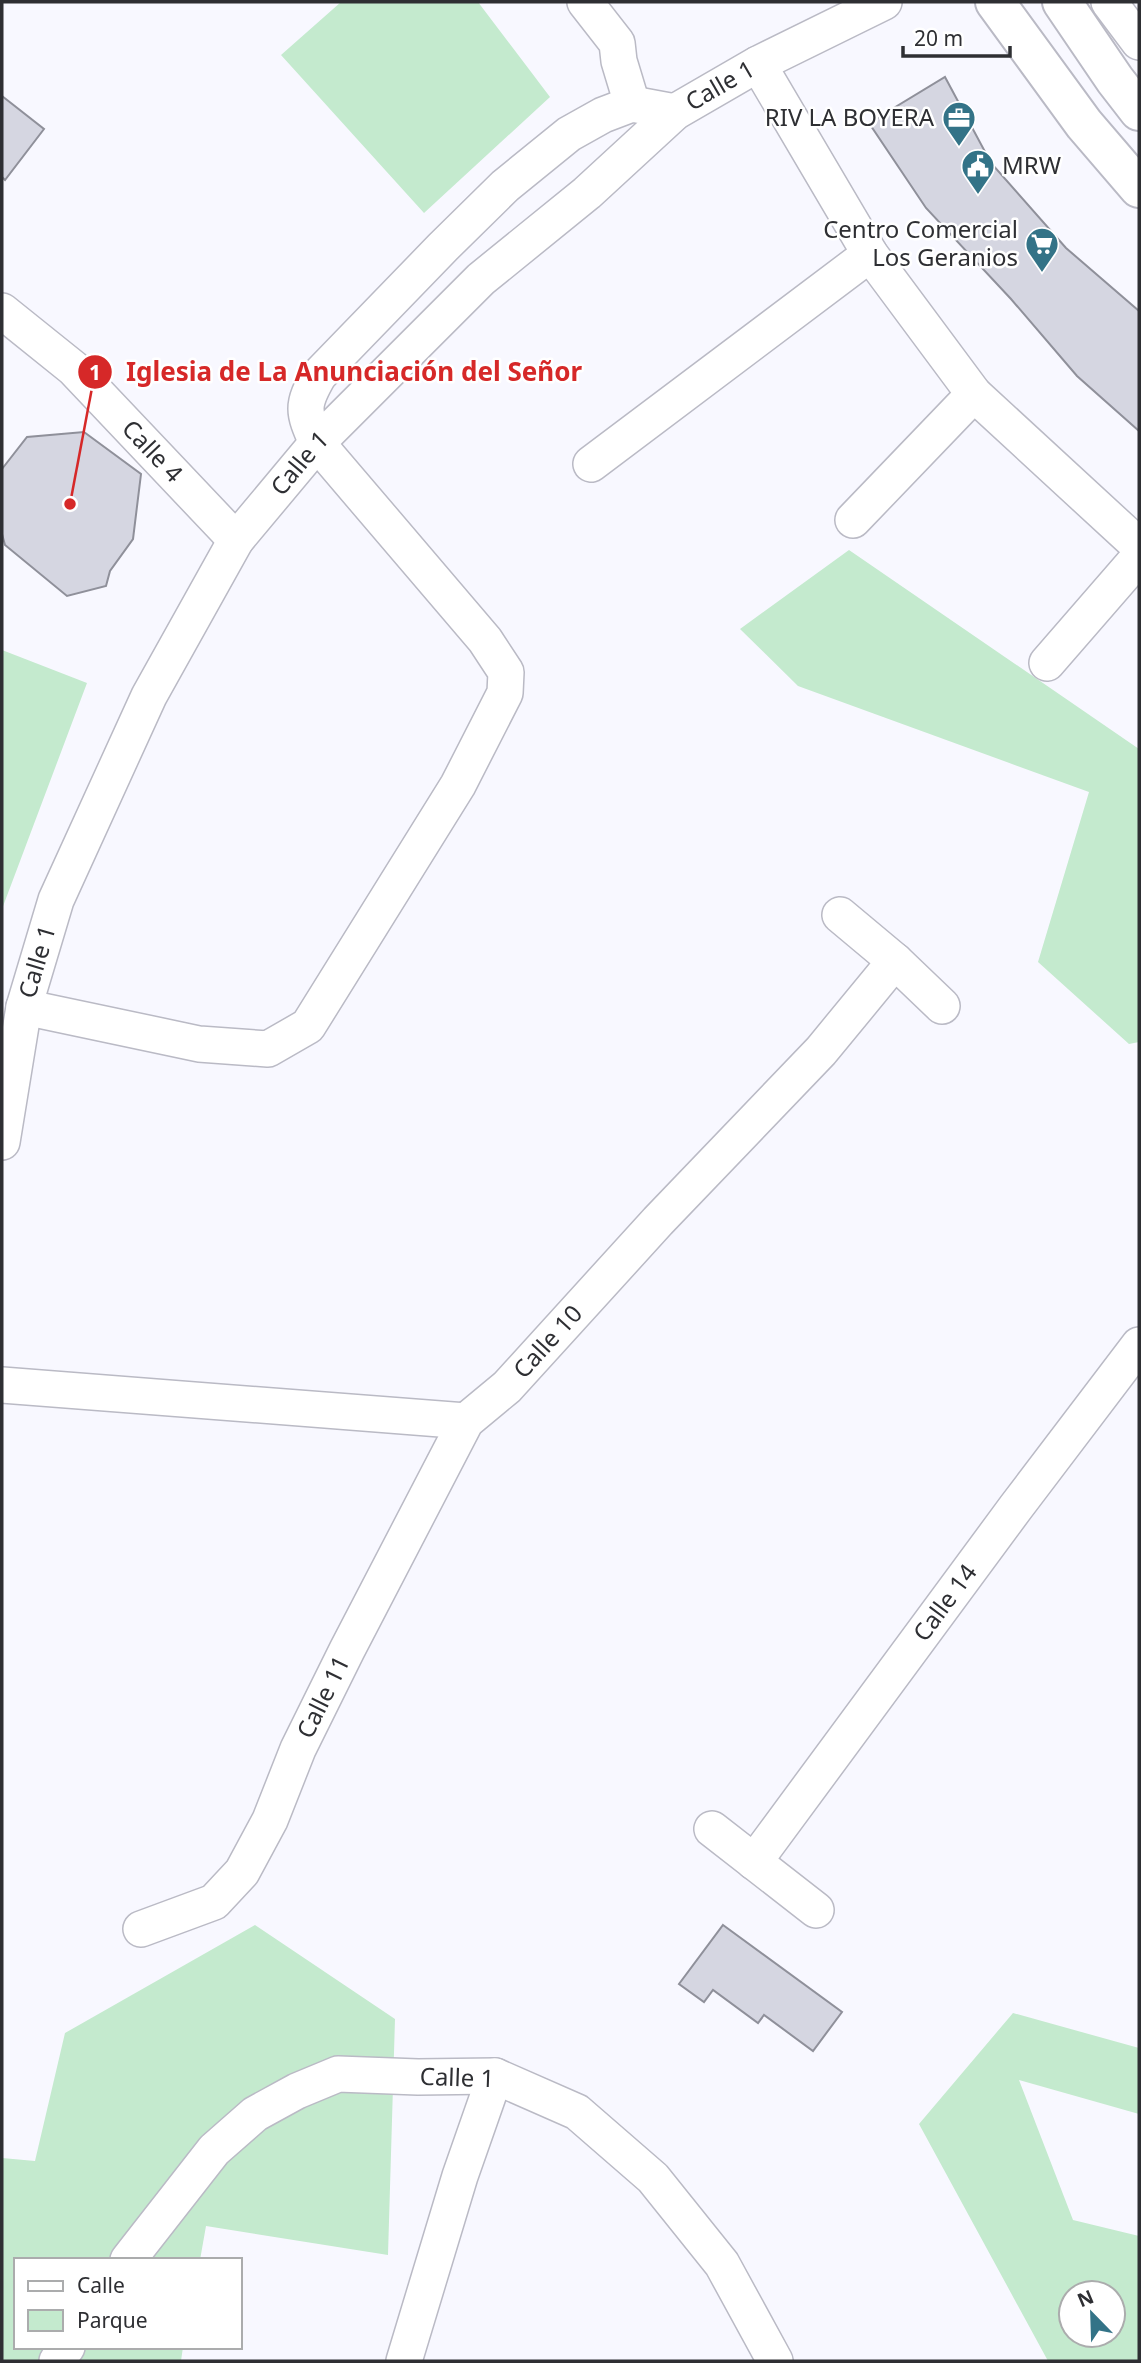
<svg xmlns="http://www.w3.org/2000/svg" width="1141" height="2363" font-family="'Noto Sans',sans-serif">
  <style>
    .green { fill: #c4eace; fill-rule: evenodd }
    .building { fill: #d5d6e1; stroke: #8f909a; stroke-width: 2 }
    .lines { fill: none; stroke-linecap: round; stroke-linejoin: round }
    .minor-casing { stroke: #babac5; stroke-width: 38 }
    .major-casing { stroke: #babac5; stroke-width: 42 }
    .minor { stroke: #fff; stroke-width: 35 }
    .major { stroke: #fff; stroke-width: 38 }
    .labels { text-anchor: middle; stroke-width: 5; stroke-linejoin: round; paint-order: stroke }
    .street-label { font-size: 24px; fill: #2e2f33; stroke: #fff }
    .poi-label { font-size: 24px; fill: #2e2f33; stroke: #fff; text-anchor: end }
    .leader { fill: none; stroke: #d62828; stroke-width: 2.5 }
    .callout-dot { fill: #d62828; stroke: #fff; stroke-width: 2.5 }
    .mark-label { font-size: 21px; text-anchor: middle; font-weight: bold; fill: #fff }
    .callout-label { font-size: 26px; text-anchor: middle; font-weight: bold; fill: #d62828; stroke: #fff; stroke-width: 5; stroke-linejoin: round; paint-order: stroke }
  </style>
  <rect width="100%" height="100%" fill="#f8f8ff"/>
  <path class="green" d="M 341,2 L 478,2 L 550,97 L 424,213 L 281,55 Z
    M 849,550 L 1139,749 L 1139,1042 L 1129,1044 L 1038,962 L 1089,792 L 798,686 L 740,629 Z
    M 2,650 L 87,683 L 2,909 Z
    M 255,1925 L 395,2019 L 388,2255 L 206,2226 L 200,2260 L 16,2260 L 16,2347 L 183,2347 L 181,2361 L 2,2361 L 2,2158 L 35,2161 L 65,2033 Z
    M 1013,2013 L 1139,2048 L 1139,2114 L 1019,2080 L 1073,2220 L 1139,2236 L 1139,2361 L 1048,2361 L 919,2124 ZM 1113,2293 L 1113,2335 L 1071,2335 L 1071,2293 Z"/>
  <path class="building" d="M 945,77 L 991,163 L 1066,248 L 1139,311 L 1139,431 L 1077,376 L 1011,299 L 926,208 L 869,123 Z
    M 2,96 L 44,129 L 5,180 L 2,177 Z
    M 84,432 L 141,474 L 133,539 L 110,571 L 106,586 L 67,596 L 5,545 L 2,534 L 2,469 L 27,437 Z
    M 723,1925 L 842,2012 L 813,2051 L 764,2015 L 758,2023 L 713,1990 L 704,2002 L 679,1984 Z"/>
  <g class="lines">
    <defs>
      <g id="minor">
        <path d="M 585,2 L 617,43 L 619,61 L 632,104"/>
        <path d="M 1109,2 L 1139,42"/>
        <path d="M 758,64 L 870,254 L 974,394 L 1139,546"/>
        <path id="s1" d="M 2,311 L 73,368 L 236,540"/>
        <path d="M 591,464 L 870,254"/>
        <path d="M 853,520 L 974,394"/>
        <path d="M 1047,663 L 1139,557"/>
        <path d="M 840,915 L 895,961 L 942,1006"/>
        <path d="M 24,1007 L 199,1044 L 268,1049 L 308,1026 L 458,785 L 505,693 L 506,672 L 485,640 L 317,443 C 303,411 301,406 319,375 L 443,247 L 505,186 L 569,134 L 603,115 L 632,104 L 675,112"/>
        <path id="s2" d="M 2,1142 L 24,1007 L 56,900 L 149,696 L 236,540 L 317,443 L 481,279 L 587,193 L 675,112 L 758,64 L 884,2"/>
        <path d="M 2,1385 L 466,1421"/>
        <path d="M 712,1829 L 816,1910"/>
        <path id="s3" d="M 754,1862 L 1016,1507 L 1139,1345"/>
        <path id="s4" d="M 141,1929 L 214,1902 L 242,1872 L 270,1820 L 298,1749 L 347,1650 L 466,1421 L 507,1387 L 658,1221 L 821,1051 L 895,961"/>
        <path d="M 128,2260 L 214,2150 L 255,2114 L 297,2091 L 338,2074 L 418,2077 L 495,2076 L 577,2112 L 653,2178 L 722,2264 L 775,2361"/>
        <path d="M 57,2361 L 67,2347"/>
        <path d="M 404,2361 L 460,2176 L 495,2076"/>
      </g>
      <path id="major" d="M 995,2 L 1084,124 L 1139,188
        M 1062,2 L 1115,80 L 1139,111"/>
    </defs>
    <use href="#minor" class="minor-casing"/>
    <use href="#major" class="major-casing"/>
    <use href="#minor" class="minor"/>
    <use href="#major" class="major"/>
  </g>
  <defs>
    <symbol id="office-pin" viewBox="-11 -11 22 30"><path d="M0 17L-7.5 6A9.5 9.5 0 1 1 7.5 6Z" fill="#337387" stroke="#fff"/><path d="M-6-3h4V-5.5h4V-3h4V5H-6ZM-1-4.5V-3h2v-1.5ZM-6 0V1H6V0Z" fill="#fff"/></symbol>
    <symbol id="civic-pin" viewBox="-11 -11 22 30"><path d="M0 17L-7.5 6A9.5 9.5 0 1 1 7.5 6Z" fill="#337387" stroke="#fff"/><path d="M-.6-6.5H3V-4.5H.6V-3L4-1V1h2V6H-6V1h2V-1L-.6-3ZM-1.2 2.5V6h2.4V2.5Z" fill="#fff"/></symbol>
    <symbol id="supermarket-pin" viewBox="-11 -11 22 30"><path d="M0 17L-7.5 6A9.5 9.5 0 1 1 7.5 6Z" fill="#337387" stroke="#fff"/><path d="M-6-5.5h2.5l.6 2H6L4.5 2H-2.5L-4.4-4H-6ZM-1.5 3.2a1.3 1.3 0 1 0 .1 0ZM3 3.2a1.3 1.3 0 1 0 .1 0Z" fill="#fff"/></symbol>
  </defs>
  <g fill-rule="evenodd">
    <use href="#office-pin" x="940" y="99" width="38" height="52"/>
    <use href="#civic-pin" x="959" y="147" width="38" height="52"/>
    <use href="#supermarket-pin" x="1023" y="225" width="38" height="52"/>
  </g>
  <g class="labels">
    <g class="street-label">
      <text dy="8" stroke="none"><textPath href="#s2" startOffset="1318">Calle 1</textPath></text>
      <text dy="8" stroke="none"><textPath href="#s1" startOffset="206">Calle 4</textPath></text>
      <text dy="8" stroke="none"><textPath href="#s2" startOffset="751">Calle 1</textPath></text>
      <text dy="8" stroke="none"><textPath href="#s2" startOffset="184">Calle 1</textPath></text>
      <text dy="8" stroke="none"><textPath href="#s4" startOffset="737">Calle 10</textPath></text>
      <text dy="8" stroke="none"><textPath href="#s3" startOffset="322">Calle 14</textPath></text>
      <text dy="8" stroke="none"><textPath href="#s4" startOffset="312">Calle 11</textPath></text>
      <text transform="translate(457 2078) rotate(2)" y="8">Calle 1</text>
    </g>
    <g class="poi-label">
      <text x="934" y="126">RIV LA BOYERA</text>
      <text x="1002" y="174" text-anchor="start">MRW</text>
      <text x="1018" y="238">Centro Comercial<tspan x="1018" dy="28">Los Geranios</tspan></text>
    </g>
  </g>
  <path class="leader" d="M70 504L95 372"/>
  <g class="callout-dot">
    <circle cx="70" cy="504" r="7"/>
    <circle cx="95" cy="372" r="18"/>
  </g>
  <g class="mark-label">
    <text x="95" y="380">1</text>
  </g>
  <g class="callout-label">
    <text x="354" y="381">Iglesia de La Anunciación del Señor</text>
  </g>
  <rect width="1141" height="2363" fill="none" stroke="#2e2f33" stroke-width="7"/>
  <rect x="14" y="2258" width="228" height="91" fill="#ffffff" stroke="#abacad" stroke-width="2"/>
  <rect x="28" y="2281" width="35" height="10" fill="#ffffff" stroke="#abacad" stroke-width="2"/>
  <text x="77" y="2293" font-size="21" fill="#2e2f33">Calle</text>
  <rect x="28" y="2310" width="35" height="21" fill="#c4eace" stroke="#abacad" stroke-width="2"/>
  <text x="77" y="2328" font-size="21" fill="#2e2f33">Parque</text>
  <g transform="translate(1092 2314) rotate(337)"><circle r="33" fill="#ffffff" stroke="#abacad" stroke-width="2"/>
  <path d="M0-5L12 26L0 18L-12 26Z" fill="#337387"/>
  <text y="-10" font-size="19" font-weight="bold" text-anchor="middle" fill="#2e2f33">N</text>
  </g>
  <path d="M903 46v10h107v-10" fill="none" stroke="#2e2f33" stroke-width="3.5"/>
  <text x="914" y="46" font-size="21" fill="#2e2f33" stroke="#ffffff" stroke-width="5" paint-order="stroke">20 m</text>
</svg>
